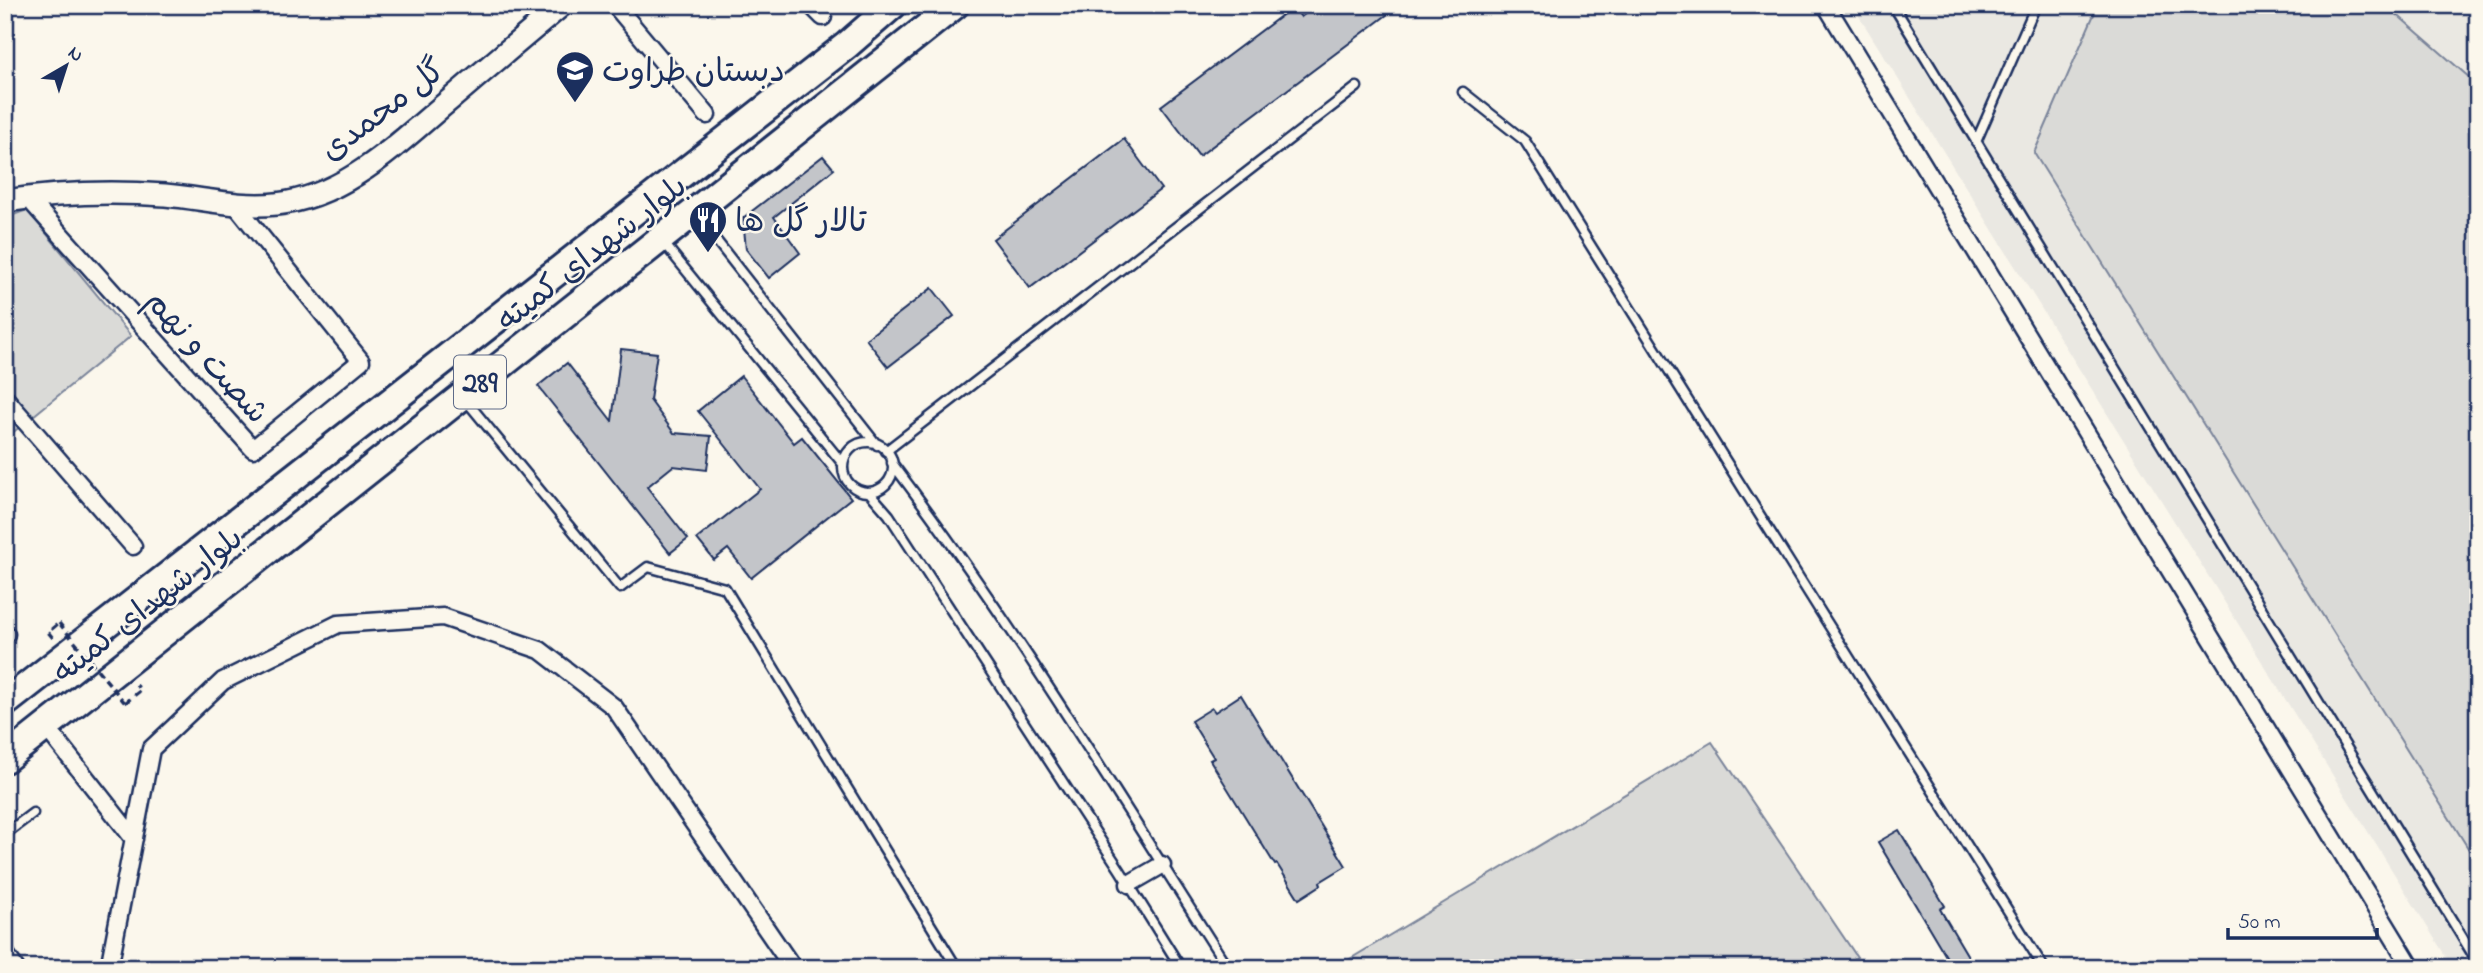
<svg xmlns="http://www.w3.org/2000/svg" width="2483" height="973" font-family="'Indie Flower','Playpen Sans Arabic',sans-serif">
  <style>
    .built { fill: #eae8e2 }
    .green { fill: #dadad7; stroke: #7a849a; stroke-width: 2 }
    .building { fill: #c3c5c9; stroke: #1b2f5e; stroke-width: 2 }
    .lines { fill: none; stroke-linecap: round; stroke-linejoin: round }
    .service-casing { stroke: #1b2f5e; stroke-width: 13 }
    .minor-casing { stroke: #1b2f5e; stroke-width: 21 }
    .tertiary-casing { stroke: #1b2f5e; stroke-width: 26 }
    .primary-casing { stroke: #1b2f5e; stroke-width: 32 }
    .path { stroke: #1b2f5e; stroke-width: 3.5; stroke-dasharray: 7 5; stroke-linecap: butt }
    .service { stroke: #fbf7ec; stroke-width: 8 }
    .minor { stroke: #fbf7ec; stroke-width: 16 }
    .tertiary { stroke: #fbf7ec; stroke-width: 21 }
    .primary { stroke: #fbf7ec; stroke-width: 26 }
    .path-bridge { stroke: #1b2f5e; stroke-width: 3.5; stroke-dasharray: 7 5; stroke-linecap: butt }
    .labels { text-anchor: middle; stroke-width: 5; stroke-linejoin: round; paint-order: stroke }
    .shield { fill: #fbf7ec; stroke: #5e6b89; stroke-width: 2 }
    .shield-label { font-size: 30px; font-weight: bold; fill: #1b2f5e }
    .poi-label { font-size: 32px; fill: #1b2f5e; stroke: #fbf7ec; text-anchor: start }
    .street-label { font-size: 32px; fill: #1b2f5e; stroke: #fbf7ec }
  </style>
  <rect width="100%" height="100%" fill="#fbf7ec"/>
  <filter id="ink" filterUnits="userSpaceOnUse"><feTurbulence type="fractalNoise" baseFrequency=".0143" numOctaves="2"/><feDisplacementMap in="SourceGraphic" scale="14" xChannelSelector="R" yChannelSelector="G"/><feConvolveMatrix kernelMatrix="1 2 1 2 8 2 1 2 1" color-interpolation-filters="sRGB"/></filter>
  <g filter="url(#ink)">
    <path class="built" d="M 1852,5 L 2478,5 L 2478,968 L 2453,968 Z"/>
    <path class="green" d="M 2098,5 L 2386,5 L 2478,85 L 2478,864 L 2034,153 Z
      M 27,210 L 131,336 L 5,439 L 5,218 Z
      M 1712,742 L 1857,957 L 1840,968 L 1335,968 Z"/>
    <path class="building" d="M 1316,5 L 1400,5 L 1199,156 L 1161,106 L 1293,7 L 1301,17 Z
      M 1124,139 L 1161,189 L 1030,288 L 993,239 Z
      M 823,156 L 834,169 L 774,217 L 800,253 L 769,278 L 746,249 L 743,218 Z
      M 932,288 L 954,316 L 888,367 L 866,339 Z
      M 621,349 L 657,353 L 650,400 L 674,433 L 711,436 L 707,470 L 673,466 L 647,487 L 688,539 L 670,553 L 538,386 L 567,363 L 612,421 Z
      M 741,376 L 794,443 L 802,437 L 851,498 L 751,578 L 728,549 L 714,560 L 697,539 L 760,489 L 698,411 Z
      M 1241,695 L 1346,866 L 1320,882 L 1321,885 L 1299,899 L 1277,864 L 1275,865 L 1210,760 L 1214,758 L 1191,721 L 1212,708 L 1215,712 Z
      M 1899,830 L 1945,906 L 1940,909 L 1975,968 L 1953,968 L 1878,842 Z"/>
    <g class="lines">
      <defs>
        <path id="service" d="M 1893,5 L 2478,963
          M 1463,92 L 1525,141 L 2044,968
          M 1976,142 L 2036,5
          M 697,216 L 877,445
          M 663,242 L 843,464
          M 464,398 L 620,588 L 648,567 L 725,588 L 957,968
          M843 467a25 25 0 1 1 50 0a25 25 0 1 1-50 0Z
          M 886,451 L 1357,87
          M 892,463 C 1014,624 1119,798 1228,968
          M 869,492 L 889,515 L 1120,870 L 1181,968
          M 5,834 L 33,813
          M 5,946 L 20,968"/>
        <path id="minor" d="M 615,5 L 707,115
          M 811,5 L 823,17
          M 1826,5 L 2412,968
          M 28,198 L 253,449 L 361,361 L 235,204
          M 5,398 L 133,546
          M 5,634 L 6,634
          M 46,727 L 134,839
          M 1129,884 L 1162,865
          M 109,968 L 151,749 L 223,681 L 338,624 L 443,617 L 540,650 L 614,707 L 793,968"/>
        <path id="tertiary" d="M 5,201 C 57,193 113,191 165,195 C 202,198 239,208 276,204 C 347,197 400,141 452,98 C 488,67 525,36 562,5"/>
        <path id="primary" d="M 5,703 L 847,45 L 893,5
          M 5,759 L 955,5"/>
      </defs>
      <use href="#service" class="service-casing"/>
      <use href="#minor" class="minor-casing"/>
      <use href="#tertiary" class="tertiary-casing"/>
      <use href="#primary" class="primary-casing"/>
      <path class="path" d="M 53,638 L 48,632 L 59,623
        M 125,703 L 141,690 L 136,685"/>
      <use href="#service" class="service"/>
      <use href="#minor" class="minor"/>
      <use href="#tertiary" class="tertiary"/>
      <use href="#primary" class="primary"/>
      <path class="path-bridge" d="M 59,623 L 125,703"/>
    </g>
  </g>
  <defs>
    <symbol id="school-pin" viewBox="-11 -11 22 30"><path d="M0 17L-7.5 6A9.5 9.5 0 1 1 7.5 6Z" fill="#1b2f5e" stroke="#fbf7ec"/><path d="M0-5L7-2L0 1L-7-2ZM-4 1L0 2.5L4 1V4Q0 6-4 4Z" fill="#fff"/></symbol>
    <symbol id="restaurant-pin" viewBox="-11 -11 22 30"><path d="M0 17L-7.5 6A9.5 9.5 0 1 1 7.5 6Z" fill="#1b2f5e" stroke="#fbf7ec"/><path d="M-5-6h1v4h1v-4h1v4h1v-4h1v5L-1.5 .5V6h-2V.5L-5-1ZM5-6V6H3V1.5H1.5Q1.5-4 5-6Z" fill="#fff"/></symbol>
  </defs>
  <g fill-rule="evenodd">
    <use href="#school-pin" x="553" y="48" width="44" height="60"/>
    <use href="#restaurant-pin" x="686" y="198" width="44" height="60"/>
  </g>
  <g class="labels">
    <rect class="shield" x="454" y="355.5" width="52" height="53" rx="5"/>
    <g class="shield-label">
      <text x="480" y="392">289</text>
    </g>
    <g class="poi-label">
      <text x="602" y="81">دبستان طراوت</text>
      <text x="735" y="231">تالار گل ها</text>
    </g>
    <g class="street-label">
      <text transform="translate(382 109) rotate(-37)" y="11">گل محمدی</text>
      <text transform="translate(591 252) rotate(-38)" y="11">بلوار شهدای کمیته</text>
      <text transform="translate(208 356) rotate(48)" y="11">شصت و نهم</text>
      <text transform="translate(147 604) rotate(-38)" y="11">بلوار شهدای کمیته</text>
    </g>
  </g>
  <rect width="2483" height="973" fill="none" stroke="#fbf7ec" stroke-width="28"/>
  <rect x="14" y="14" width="2455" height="945" fill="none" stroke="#1b2f5e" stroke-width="2.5" filter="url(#ink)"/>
  <g transform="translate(66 66) rotate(39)" stroke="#fbf7ec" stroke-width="5" paint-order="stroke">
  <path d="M0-5L12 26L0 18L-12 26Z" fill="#1b2f5e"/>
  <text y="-10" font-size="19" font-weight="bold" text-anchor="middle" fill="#1b2f5e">N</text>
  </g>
  <path d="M2228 928v10h149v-10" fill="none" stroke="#1b2f5e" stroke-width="3.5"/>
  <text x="2238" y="928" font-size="21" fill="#1b2f5e" stroke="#fbf7ec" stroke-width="5" paint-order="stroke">50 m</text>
</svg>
